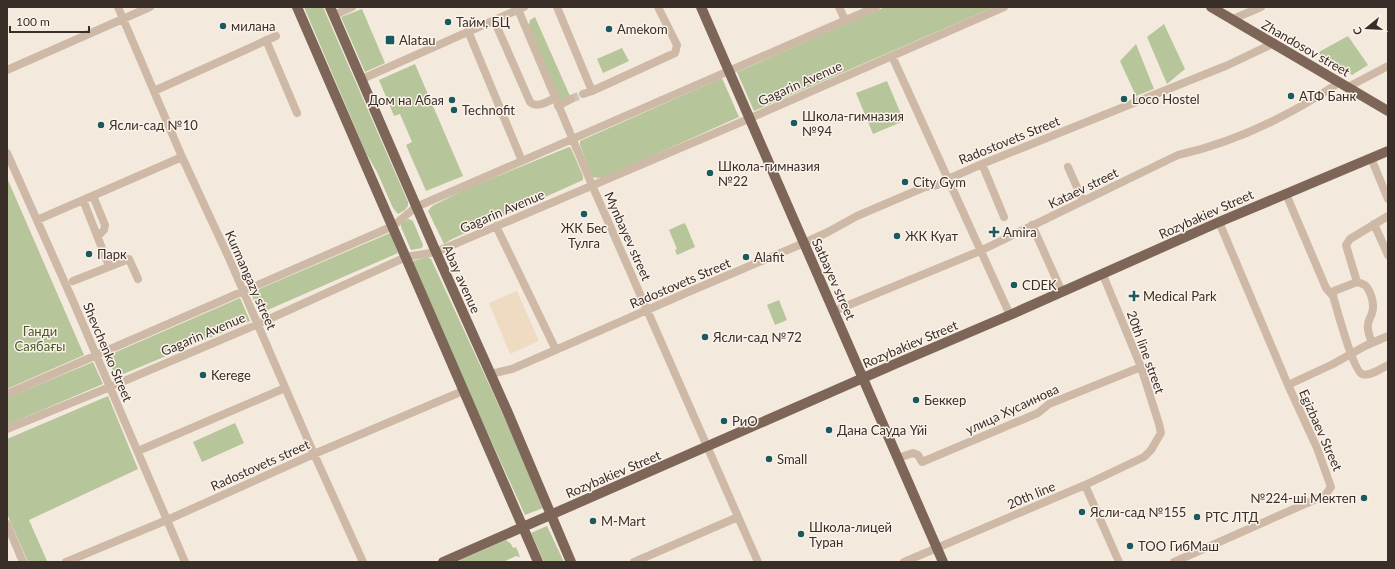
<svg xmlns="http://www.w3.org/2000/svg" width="1395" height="569" font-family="Lato,sans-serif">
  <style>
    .green { fill: #b7c59b }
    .plaza { fill: #eedbc2 }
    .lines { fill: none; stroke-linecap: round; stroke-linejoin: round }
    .minor-tunnel { stroke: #cfc4b9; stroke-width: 8; stroke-dasharray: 8 4; stroke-linecap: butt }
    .minor { stroke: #ceb9a7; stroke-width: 8 }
    .major { stroke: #7d6558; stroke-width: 10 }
    .poi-dot { fill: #1a5a5f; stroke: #fbf3ea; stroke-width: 1.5 }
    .labels { text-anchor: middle; stroke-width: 3; stroke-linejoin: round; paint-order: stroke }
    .poi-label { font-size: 13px; fill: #3a2e28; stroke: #fbf3ea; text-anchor: start }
    .street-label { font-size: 13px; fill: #3a2e28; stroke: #fbf3ea }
    .park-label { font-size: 13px; fill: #485a2a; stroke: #fbf3ea }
  </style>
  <rect width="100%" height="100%" fill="#f4e9dd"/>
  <path class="green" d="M 304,7 L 323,7 L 408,202 L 408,206 L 405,210 L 398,214 L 393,208 L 377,172 L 366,153 Z
    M 885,7 L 994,7 L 754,111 L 737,72 Z
    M 362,9 L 385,63 L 365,72 L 341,17 Z
    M 535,17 L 570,96 L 560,101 L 528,28 L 530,20 Z
    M 1164,24 L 1185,69 L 1167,84 L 1147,37 Z
    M 1348,36 L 1368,65 L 1352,75 L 1317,53 Z
    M 1136,44 L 1154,89 L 1136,96 L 1120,61 Z
    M 622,48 L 629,61 L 603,73 L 597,59 Z
    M 415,64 L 463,176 L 426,191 L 406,145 L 412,142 L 400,114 L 394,116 L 379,80 Z
    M 722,78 L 739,117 L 605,177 L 597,178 L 592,177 L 580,145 L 580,141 Z
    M 887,81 L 904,121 L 873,134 L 856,93 Z
    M 569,147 L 571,148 L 583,176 L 583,180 L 452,239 L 444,244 L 428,211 L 432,206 L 466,189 Z
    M 7,178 L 84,355 L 7,389 Z
    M 409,219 L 413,221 L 423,245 L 422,248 L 411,250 L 401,227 L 401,222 Z
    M 684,223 L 686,225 L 695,247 L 677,255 L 675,250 L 677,249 L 669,230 Z
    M 390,233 L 398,253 L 263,312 L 258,310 L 252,296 L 252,292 Z
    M 427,257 L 431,259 L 517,445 L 543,508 L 525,515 L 488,434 L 412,264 L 413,261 Z
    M 240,298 L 250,321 L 116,377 L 107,358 L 109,355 Z
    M 779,300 L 787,320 L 775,325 L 767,305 Z
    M 93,362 L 103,384 L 7,425 L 7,398 Z
    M 108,396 L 138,469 L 29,520 L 47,561 L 28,562 L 7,514 L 7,439 Z
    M 235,423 L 244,443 L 202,462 L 193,442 Z
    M 547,526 L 564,562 L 544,562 L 531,533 Z
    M 506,540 L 511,544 L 513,548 L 516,547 L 520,557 L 516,556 L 503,562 L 456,562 Z"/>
  <path class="plaza" d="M 517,291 L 539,341 L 510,354 L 489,303 Z"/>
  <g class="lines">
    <path class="minor-tunnel" d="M 571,99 L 583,94"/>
    <path class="minor" d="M 118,7 L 182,157 L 228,256 L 314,454 L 363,562
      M 517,7 L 592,185 L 758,562
      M 557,7 L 592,91 L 675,53 L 677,45 L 658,7
      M 839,7 L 845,20
      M 334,15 L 352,7
      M 1233,19 L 1261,7
      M 494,20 L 530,102 C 537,109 548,101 555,98
      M 468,31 L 522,161
      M 266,40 L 297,113
      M 892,56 L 1010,315
      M 7,70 L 150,7
      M 362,79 L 524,7
      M 1348,87 L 1388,66
      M 154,91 L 276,36
      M 583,94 L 592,91
      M 558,106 L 571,99
      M 7,153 L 73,301 L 185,562
      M 1371,158 L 1388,199
      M 982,164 L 1004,217
      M 1068,167 L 1083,201
      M 1286,194 L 1326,288 L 1333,296
      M 93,196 L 105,225 L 104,230 L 98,236
      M 83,200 L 109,266
      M 1388,216 L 1350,239 L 1346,245 L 1357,282 L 1334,291 L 1333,296 C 1337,309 1353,370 1362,374 C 1369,377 1382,368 1388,365
      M 37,220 L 182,157
      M 1374,224 L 1388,255
      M 1032,225 L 1062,292
      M 496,226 L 556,350
      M 73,281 L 129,259 L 138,279
      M 1357,282 C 1360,283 1364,284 1366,286 C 1371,292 1375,305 1372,313 C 1371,317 1368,320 1368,325 C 1367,331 1370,337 1372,343
      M 834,311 L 980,251 L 1178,155 C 1236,142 1291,115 1340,82
      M 491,374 L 512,369 L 686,293 L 804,243 L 828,232 L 857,216 L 925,187 L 937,185 L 948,179 L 982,164 L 1228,65 L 1274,43
      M 1288,385 L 1333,364 L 1365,346 L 1388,336
      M 7,394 L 393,226 L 416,207 L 876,7
      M 7,429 L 110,387 L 258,324 L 406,257 L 436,252 L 739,123 L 1004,7
      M 138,451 L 285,388
      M 898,458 L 913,453 L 918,455 L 922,462 L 1038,413 L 1049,404 L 1141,367
      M 1085,485 L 1119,562
      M 7,524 L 23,562
      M 66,562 L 167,520 L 314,454 L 463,391
      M 634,562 L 738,517
      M 904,562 L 1085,485 L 1144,457 L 1151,450 L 1161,433 L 1159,424 L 1141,367 L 1103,275
      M 1174,562 L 1323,496 L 1326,494 L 1331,487 L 1317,448 L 1288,385 L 1219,222"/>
    <path class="major" d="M 297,7 L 538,562
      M 330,7 L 436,252 L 508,413 L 571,562
      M 701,7 L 943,562
      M 1211,7 L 1388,111
      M 443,562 L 895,364 L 1010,315 L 1219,222 L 1388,151"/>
  </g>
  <g class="poi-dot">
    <circle cx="448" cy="22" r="4"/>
    <circle cx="223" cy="26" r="4"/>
    <circle cx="609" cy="29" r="4"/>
    <rect x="385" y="35" width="10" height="10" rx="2"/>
    <circle cx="1291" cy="96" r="4"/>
    <circle cx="1124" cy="99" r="4"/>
    <circle cx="452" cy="100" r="4"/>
    <circle cx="454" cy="110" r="4"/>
    <circle cx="794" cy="123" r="4"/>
    <circle cx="101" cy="125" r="4"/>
    <circle cx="710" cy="173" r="4"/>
    <circle cx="905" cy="182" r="4"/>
    <circle cx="584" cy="214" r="4"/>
    <path d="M992 226h4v4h4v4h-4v4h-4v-4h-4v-4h4z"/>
    <circle cx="897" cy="236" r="4"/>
    <circle cx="89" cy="254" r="4"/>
    <circle cx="746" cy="257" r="4"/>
    <circle cx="1014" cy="285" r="4"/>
    <path d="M1132 290h4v4h4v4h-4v4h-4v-4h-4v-4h4z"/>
    <circle cx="705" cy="337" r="4"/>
    <circle cx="203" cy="375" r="4"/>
    <circle cx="916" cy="400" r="4"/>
    <circle cx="724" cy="421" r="4"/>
    <circle cx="829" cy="430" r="4"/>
    <circle cx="769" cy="459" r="4"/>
    <circle cx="1364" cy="498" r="4"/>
    <circle cx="1082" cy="512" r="4"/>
    <circle cx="1197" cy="517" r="4"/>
    <circle cx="593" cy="521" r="4"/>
    <circle cx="801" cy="534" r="4"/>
    <circle cx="1130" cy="546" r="4"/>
  </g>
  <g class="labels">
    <g class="poi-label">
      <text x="456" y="27">Тайм, БЦ</text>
      <text x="231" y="31">милана</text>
      <text x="617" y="34">Amekom</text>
      <text x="399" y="45">Alatau</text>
      <text x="1299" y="101">АТФ Банк</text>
      <text x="1132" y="104">Loco Hostel</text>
      <text x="444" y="105" text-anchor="end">Дом на Абая</text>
      <text x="462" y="115">Technofit</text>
      <text x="802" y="121">Школа-гимназия<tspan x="802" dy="15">№94</tspan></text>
      <text x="109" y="130">Ясли-сад №10</text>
      <text x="718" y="171">Школа-гимназия<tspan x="718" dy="15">№22</tspan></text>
      <text x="913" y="187">City Gym</text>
      <text x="584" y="233" text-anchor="middle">ЖК Бес<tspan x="584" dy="15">Тулга</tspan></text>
      <text x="1003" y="237">Amira</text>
      <text x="905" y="241">ЖК Куат</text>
      <text x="97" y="259">Парк</text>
      <text x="754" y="262">Alafit</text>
      <text x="1022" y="290">CDEK</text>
      <text x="1143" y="301">Medical Park</text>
      <text x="713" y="342">Ясли-сад №72</text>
      <text x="211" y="380">Kerege</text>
      <text x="924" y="405">Беккер</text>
      <text x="732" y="426">РиО</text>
      <text x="837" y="435">Дана Сауда Үйі</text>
      <text x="777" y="464">Small</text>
      <text x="1356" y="503" text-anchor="end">№224-ші Мектеп</text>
      <text x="1090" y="517">Ясли-сад №155</text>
      <text x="1205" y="522">РТС ЛТД</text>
      <text x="601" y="526">M-Mart</text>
      <text x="809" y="532">Школа-лицей<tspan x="809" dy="15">Туран</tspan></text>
      <text x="1138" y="551">ТОО ГибМаш</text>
    </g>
    <g class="street-label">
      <text transform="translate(1306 48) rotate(30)" y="5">Zhandosov street</text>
      <text transform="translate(800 83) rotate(-24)" y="5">Gagarin Avenue</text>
      <text transform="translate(1009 140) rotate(-22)" y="5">Radostovets Street</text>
      <text transform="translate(1083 188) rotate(-26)" y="5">Kataev street</text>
      <text transform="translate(502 211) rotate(-23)" y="5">Gagarin Avenue</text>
      <text transform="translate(1206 214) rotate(-24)" y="5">Rozybakiev Street</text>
      <text transform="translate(628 236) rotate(66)" y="5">Mynbayev street</text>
      <text transform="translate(462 279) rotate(66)" y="5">Abay avenue</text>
      <text transform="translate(834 279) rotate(66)" y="5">Satbayev street</text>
      <text transform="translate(251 280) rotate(66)" y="5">Kurmangazy street</text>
      <text transform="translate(680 283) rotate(-23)" y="5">Radostovets Street</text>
      <text transform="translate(203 334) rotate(-23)" y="5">Gagarin Avenue</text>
      <text transform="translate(910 344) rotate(-23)" y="5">Rozybakiev Street</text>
      <text transform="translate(108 352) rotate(67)" y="5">Shevchenko Street</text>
      <text transform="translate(1146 352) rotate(70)" y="5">20th line street</text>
      <text transform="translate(1012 409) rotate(-25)" y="5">улица Хусаинова</text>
      <text transform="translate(1321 430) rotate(66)" y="5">Egizbaev Street</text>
      <text transform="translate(260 465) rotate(-24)" y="5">Radostovets street</text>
      <text transform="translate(613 474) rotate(-23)" y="5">Rozybakiev Street</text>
      <text transform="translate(1031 495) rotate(-23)" y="5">20th line</text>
    </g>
    <g class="park-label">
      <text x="40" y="336">Ганди<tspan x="40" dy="15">Саябағы</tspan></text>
    </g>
  </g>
  <rect width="1395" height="569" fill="none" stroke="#3a2e28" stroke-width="16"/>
  <g transform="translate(1367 28) rotate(252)" stroke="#fbf3ea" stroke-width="3" paint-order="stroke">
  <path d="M0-3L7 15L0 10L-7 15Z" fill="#3a2e28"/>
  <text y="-6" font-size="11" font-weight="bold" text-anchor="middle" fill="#3a2e28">С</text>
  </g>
  <path d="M10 26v6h79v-6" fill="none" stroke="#3a2e28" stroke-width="2"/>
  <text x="16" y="26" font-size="12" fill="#3a2e28" stroke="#fbf3ea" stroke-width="3" paint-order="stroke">100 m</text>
</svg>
